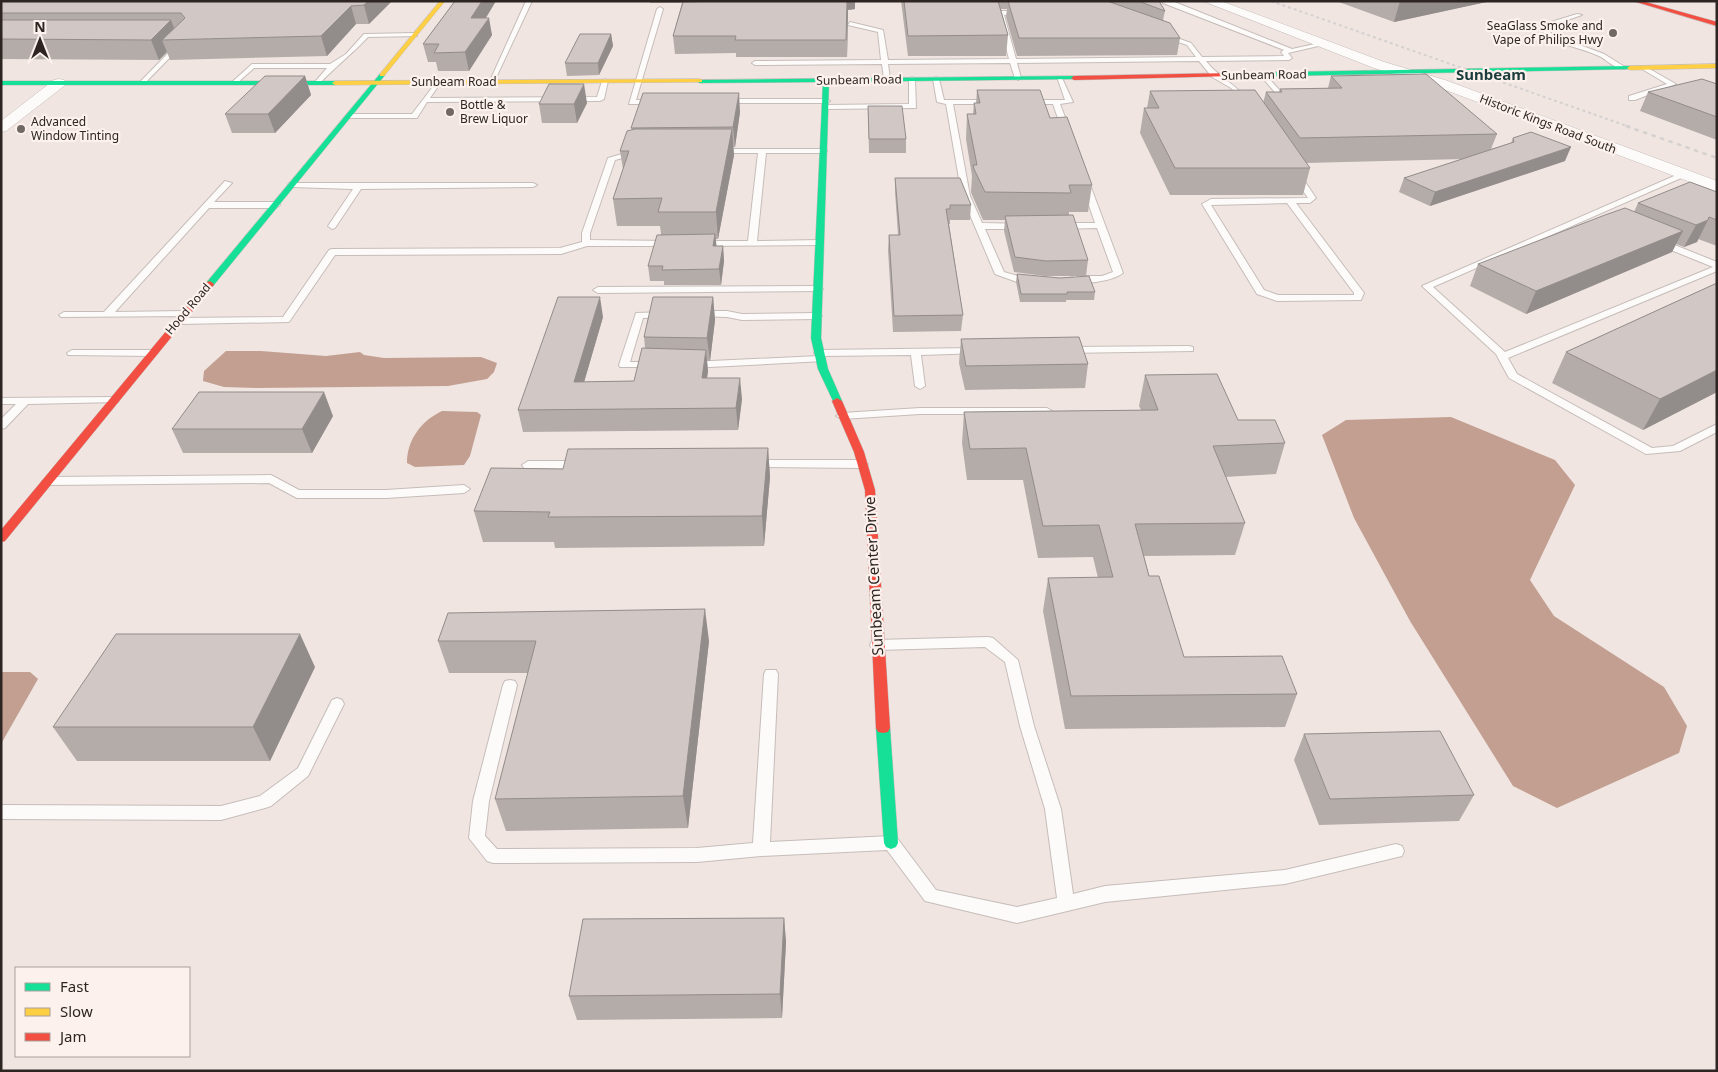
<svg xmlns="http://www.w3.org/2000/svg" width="1718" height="1072" font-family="'Noto Sans',sans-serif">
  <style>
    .water { fill: #c29f91 }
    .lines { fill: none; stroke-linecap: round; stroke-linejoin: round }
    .lane-casing { stroke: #c5bdb9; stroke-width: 2 }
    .street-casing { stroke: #c5bdb9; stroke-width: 1 }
    .fast-casing { stroke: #c5bdb9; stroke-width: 1 }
    .slow-casing { stroke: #c5bdb9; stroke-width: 1 }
    .jam-casing { stroke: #c5bdb9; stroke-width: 1 }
    .lane { fill: #fdfbfa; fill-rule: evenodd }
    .street { fill: #fdfbfa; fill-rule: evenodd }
    .fast { fill: #16e098; fill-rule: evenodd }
    .slow { fill: #ffcf43; fill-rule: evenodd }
    .jam { fill: #f24e42; fill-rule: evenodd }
    .rail-far1 { stroke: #d5d1d1; stroke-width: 2; stroke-dasharray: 3 3; stroke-linecap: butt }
    .rail { stroke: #d5d1d1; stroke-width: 2.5; stroke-dasharray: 4.5 4.5; stroke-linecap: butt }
    .wall { fill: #b4aca9 }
    .shaded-wall { fill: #928c8a }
    .building { fill: #d1c8c5; stroke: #928c8a }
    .poi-dot { fill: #716865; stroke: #fdf1ed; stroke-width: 2 }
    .labels { text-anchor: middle; stroke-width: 4.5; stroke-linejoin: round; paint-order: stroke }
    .far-poi-label { font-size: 12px; fill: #2c2522; stroke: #fdf1ed; text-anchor: start }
    .far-street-label { font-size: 12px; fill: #2c2522; stroke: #fdf1ed }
    .far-quarter-label { font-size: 15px; font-weight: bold; fill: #1a3d3b; stroke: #fdf1ed }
    .street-label { font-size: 15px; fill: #2c2522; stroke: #fdf1ed }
  </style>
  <rect width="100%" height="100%" fill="#f0e5e1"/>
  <path class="water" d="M 226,351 L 261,351 L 326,356 L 360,352 L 364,355 L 384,358 L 481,357 L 497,363 L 494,372 L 487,379 L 448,386 L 257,388 L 224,387 L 203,381 L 204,371 Z
    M 442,411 L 477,412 L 481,415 L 470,456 L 464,465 L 415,467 L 407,463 C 407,440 421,421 442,411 Z
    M 1451,417 L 1555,460 L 1575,485 L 1530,580 L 1554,616 L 1664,687 L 1687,726 L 1679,753 L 1557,808 L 1513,786 L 1410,621 L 1354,518 L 1322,435 L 1346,420 Z
    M 1,672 L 30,672 L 38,679 L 1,744 Z"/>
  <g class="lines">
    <defs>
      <path id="lane" d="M 526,1 L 532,1 L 494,82 L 489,83 Z
        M 1163,1 L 1172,1 L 1292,49 L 1324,42 L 1327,44 L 1288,53 L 1292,58 L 1289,60 L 1206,61 C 1219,78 1236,84 1250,102 L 1246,104 L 1231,88 L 1212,77 L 1199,61 L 1017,63 L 1021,78 L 1018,80 L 1015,78 L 1010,63 L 888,64 L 890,79 L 887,81 L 884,79 L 882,64 L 755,65 L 752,63 L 755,61 L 881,60 L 878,32 L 848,25 L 850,22 L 883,30 L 888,60 L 1009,59 L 997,13 L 1000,11 L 1022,11 L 1025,13 L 1004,15 L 1016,59 L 1196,57 L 1187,45 L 1161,36 L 1163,33 L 1191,43 L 1202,57 L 1284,56 L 1281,52 L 1284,50 L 1163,3 Z
        M 660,7 L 663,9 L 636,100 L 656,100 L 660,102 L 656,104 L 629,104 L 657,9 Z
        M 1577,14 L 1582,15 L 1552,25 L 1548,30 L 1553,35 L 1604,54 L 1625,67 L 1625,69 C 1617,70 1609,62 1601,57 C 1582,47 1556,46 1541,30 L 1548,23 Z
        M 415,33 L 417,36 L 368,37 C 352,54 335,67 319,84 L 314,83 L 327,68 L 254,68 L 236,84 L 231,83 L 252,64 L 330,64 L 346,54 L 364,34 Z
        M 179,42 L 184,43 L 144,84 L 140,84 L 140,82 Z
        M 1642,67 L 1646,67 L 1676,84 L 1635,100 L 1629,100 L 1629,96 L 1667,84 L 1642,69 Z
        M 1261,74 L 1265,74 L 1282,93 L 1295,95 L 1291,97 L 1278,96 L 1261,76 Z
        M 912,77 L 915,79 L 916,108 L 826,109 L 822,107 L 826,105 L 909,104 L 909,79 Z
        M 936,77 L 939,79 L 944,100 L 992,100 L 996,102 L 992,104 L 953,104 L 970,196 L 982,223 L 1024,224 L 1025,226 L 1021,229 L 985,229 L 1004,272 L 1018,276 L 1035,277 L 1035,281 L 1017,282 L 995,274 L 962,196 L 946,104 L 937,102 L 933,79 Z
        M 1057,77 L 1062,78 L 1073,102 L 1060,104 L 1071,133 L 1067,135 L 1063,133 L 1053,104 L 1029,104 L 1025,102 L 1029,100 L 1065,100 Z
        M 605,79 L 608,81 L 604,99 L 600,101 L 427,102 L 417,118 L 350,118 L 346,116 L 350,114 L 412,114 L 438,80 L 441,82 L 430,98 L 597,97 L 602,81 Z
        M 723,99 L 826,99 L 830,101 L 826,103 L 720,103 L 719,101 Z
        M 713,149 L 826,149 L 827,151 L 823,153 L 766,153 L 757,241 L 820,240 L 823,241 L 823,245 L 697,246 L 696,244 L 700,241 L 748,241 L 758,153 L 716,153 L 712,151 Z
        M 636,150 L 640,152 L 639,154 L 615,160 L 590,233 L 590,240 L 670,241 L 674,244 L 673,246 L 587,246 L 561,254 L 335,255 L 289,322 L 178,324 L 173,321 L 178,318 L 283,317 L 329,250 L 332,249 L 560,248 L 582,242 L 582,233 L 608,158 Z
        M 1293,173 L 1299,173 L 1316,198 L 1310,203 L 1296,203 L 1364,293 L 1361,300 L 1277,301 L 1257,294 L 1202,204 L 1211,199 L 1308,198 L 1292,175 ZM 1287,203 L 1354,293 L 1354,295 L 1278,295 L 1264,290 L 1211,205 Z
        M 1681,173 L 1688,175 L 1433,287 L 1505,352 L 1713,267 L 1656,244 L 1656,240 L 1662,240 L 1717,262 L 1717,271 L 1508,358 L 1517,374 L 1652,448 L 1673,446 L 1717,424 L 1717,432 L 1680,451 L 1646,454 L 1509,378 L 1496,354 L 1422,286 Z
        M 1082,180 L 1089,182 L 1123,273 C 1113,281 1079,287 1069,279 L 1074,276 L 1102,276 L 1113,272 L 1097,228 L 1059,229 L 1055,226 L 1059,223 L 1095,223 L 1081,182 Z
        M 225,181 L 232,183 L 214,202 L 276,202 L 280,205 L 276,208 L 209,208 L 115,312 L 184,311 L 189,314 L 187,316 L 61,317 L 59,315 L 64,312 L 104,312 Z
        M 289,183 L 533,183 L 537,185 L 533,187 L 361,189 L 335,228 L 332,229 L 328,226 L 353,189 L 292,187 L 288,185 Z
        M 818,286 L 823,289 L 821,291 L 598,293 L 593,290 L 598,287 Z
        M 698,311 L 727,311 L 742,314 L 817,313 L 822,316 L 817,319 L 742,320 L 727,317 L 695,316 L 693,314 Z
        M 666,312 L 669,313 L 669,317 L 643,318 L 630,362 L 653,362 L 658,365 L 657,367 L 620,367 L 619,365 L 636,313 Z
        M 1189,346 L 1193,347 L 1193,351 L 1066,353 L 1061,350 L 1066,347 Z
        M 976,348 L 980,349 L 980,353 L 921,355 L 925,386 L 920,389 L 915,386 L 911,355 L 821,356 L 825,359 L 824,361 L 690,368 L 685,365 L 690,362 L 819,356 L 814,353 L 819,350 Z
        M 72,350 L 153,350 L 158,353 L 153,356 L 68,355 L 67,353 Z
        M 114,397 L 118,398 L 119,400 L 118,402 L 28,404 L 5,428 L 1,429 L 1,419 L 16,404 L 1,404 L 1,398 Z
        M 920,408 L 1047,408 L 1052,411 L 1047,414 L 920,414 L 842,419 L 836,416 L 842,413 Z
        M 752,460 L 862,460 L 868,464 L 862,468 L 748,467 L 746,464 L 748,461 Z
        M 528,461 L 580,461 L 586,465 L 580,469 L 524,468 L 522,465 Z
        M 271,475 L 299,490 L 386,490 L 464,485 L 470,489 L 464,493 L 386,498 L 297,498 L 269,483 L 48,485 L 42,481 L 48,477 Z
        M 988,637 L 993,638 L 1018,660 L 1034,726 L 1061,809 L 1073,894 L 1105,886 L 1285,870 L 1396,844 L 1402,846 L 1404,851 L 1402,856 L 1285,884 L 1105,902 L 1017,923 L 925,901 L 887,850 L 761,856 L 697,862 L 493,863 L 487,861 L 469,838 L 473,801 L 503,685 L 505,681 L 510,680 L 515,681 L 517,685 L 489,801 L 485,836 L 497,849 L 697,848 L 753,843 L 764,674 L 766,670 L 776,670 L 778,674 L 770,842 L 891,836 L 897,838 L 936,890 L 1017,907 L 1057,898 L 1045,809 L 1020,726 L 1005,662 L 985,647 L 877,650 L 872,649 L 870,645 L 872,641 L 877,640 Z
        M 337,698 L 342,700 L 344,704 L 308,776 L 271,806 L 265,808 L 221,820 L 1,819 L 1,805 L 221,806 L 260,796 L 298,768 L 332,700 Z"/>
      <path id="street" d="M 1203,1 L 1221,1 L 1384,62 L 1445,80 L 1717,181 L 1717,192 L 1435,86 L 1374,68 Z
        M 59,79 L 64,80 L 66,83 L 64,86 L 6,131 L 1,132 L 1,121 L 54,80 Z"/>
      <path id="fast" d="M 1630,66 L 1633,68 L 1632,69 L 1232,77 L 1229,75 L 1232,73 Z
        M 380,74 L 385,75 L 213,286 L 207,286 L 207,282 Z
        M 1074,76 L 1076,77 L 1076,79 L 829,82 L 821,338 L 828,369 L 842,401 L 837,404 L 834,403 L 818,369 L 811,338 L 823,82 L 700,83 L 698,82 L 698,80 Z
        M 1,81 L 335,81 L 338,83 L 335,85 L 1,85 Z
        M 883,723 L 888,724 L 890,728 L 898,843 L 896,847 L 891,849 L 886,847 L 884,843 L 876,728 L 878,724 Z"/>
      <path id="slow" d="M 440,1 L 445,1 L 384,76 L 380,76 L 380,74 Z
        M 1717,64 L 1717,68 L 1630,70 L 1627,68 L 1630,66 Z
        M 700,79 L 702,80 L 702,82 L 335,85 L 332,83 L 335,81 Z"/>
      <path id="jam" d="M 1633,1 L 1642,1 L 1717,22 L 1717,26 Z
        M 1232,73 L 1235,75 L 1234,76 L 1074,80 L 1071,78 L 1074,76 Z
        M 210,281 L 214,284 L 213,286 L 5,541 L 1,542 L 1,530 L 207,282 Z
        M 837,398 L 842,401 L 864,452 L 875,490 L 890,728 L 888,732 L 883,733 L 878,732 L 876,728 L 865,490 L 854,452 L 832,401 Z"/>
    </defs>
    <use href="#lane" class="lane-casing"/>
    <use href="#street" class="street-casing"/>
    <use href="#fast" class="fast-casing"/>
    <use href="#slow" class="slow-casing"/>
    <use href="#jam" class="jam-casing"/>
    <use href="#lane" class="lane"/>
    <use href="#street" class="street"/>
    <use href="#fast" class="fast"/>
    <use href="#slow" class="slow"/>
    <use href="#jam" class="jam"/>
    <path class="rail-far1" d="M 1271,1 L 1630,127"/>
    <path class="rail" d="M 1626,126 L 1717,158"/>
  </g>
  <path class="wall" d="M 1,1 L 392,1 L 369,24 L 356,24 L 327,56 L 170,60 L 167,52 L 159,60 L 1,59 Z
    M 455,1 L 496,1 L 486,18 L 492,35 L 469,71 L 438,71 L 436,62 L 428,62 L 423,44 Z
    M 650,1 L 855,1 L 855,9 L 848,10 L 847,57 L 736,57 L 736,53 L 675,54 L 673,36 L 682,3 L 650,3 Z
    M 901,1 L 1159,1 L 1165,11 L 1163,20 L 1180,38 L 1177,55 L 1017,56 L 1006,17 L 1007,9 L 1001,9 L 1008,35 L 1006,56 L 908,56 Z
    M 1336,1 L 1491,1 L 1394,22 Z
    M 611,34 L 613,46 L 599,75 L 567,76 L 565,63 Z
    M 305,76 L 311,95 L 275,133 L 232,133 L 225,114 Z
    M 1331,76 L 1497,134 L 1491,149 L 1511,143 L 1513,138 L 1565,161 L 1430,206 L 1399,192 L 1404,178 L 1463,159 L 1306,163 L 1310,168 L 1303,195 L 1170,195 L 1140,133 L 1144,108 L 1147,108 L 1150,91 L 1263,103 L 1266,92 L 1279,92 L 1280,89 L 1328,88 Z
    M 1717,84 L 1717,140 L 1640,111 L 1648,92 Z
    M 977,90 L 1050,118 L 1092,185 L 1088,212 L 1069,212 L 1069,216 L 1088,260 L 1086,276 L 1045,276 L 1014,272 L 1004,231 L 1005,220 L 983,220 L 972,195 L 971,192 L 972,176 L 966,139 L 967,114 L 973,114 L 974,103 L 976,103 Z
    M 587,103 L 577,123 L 542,123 L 539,104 Z
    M 868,106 L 906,139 L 906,153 L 869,153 Z
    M 740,112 L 735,147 L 733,147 L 734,155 L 718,239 L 716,239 L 716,246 L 723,246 L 724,261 L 721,285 L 664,285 L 664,281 L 650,281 L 648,266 L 661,234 L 660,226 L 617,226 L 613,199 L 623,169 L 620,151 L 632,130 L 631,128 Z
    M 895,178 L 971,205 L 970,220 L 950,220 L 950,224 L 949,224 L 963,315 L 961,331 L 893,332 L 888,250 L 889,235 L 898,235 L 895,192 Z
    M 1717,192 L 1717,246 L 1698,239 L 1697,242 L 1684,247 L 1676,244 L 1672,252 L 1526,314 L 1470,286 L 1478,264 L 1634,212 L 1638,203 Z
    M 1017,274 L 1095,292 L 1094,300 L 1066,300 L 1066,302 L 1020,302 L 1016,282 Z
    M 1717,283 L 1717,392 L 1643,430 L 1552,383 L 1566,352 Z
    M 713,297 L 715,320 L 710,361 L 707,361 L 708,371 L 707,378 L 742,399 L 738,430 L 523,432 L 518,410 L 603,317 L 584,382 L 634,381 L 645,348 L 644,337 Z
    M 961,339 L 1088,364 L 1085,388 L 965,390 L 959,363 Z
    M 1145,375 L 1285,443 L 1276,474 L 1225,477 L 1245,523 L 1235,555 L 1144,556 L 1149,576 L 1184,657 L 1297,694 L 1285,727 L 1065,729 L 1043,611 L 1048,578 L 1098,578 L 1093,557 L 1038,558 L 1023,480 L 967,480 L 962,443 L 964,412 L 1141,410 L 1139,406 Z
    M 333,416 L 312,453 L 183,453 L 172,429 Z
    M 768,448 L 770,477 L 764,546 L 555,548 L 554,542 L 483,542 L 474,511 L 563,469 Z
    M 448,613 L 709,641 L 688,828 L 506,831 L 495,799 L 528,673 L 449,673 L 438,641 Z
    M 315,667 L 270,761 L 77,761 L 53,727 Z
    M 1304,734 L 1474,795 L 1459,821 L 1319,825 L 1294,760 Z
    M 784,918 L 786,942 L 782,1018 L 577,1020 L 569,996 Z"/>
  <path class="shaded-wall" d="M 368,1 L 392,1 L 369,24 L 364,5 Z
    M 482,1 L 496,1 L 475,35 L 471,18 Z
    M 847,1 L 855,1 L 855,9 L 848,10 L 847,57 Z
    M 1400,1 L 1491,1 L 1394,22 Z
    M 351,6 L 356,24 L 327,56 L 321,36 Z
    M 489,18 L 492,35 L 469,71 L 465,52 Z
    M 171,20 L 178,39 L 162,40 L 167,52 L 159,60 L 151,40 Z
    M 611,34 L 613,46 L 599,75 L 598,63 Z
    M 305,76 L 311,95 L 275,133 L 268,114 Z
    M 584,84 L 587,103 L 577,123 L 574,104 Z
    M 739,93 L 740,112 L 735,147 L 733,127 Z
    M 732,129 L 734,155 L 718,239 L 716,212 Z
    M 1571,147 L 1565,161 L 1430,206 L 1435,192 Z
    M 1708,220 L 1697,242 L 1684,247 L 1696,225 Z
    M 1683,231 L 1672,252 L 1526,314 L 1536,291 Z
    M 715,234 L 717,249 L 713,246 Z
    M 723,246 L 724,261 L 721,285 L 719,269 Z
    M 600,297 L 603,317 L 578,403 L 574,382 Z
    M 713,297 L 715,320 L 710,361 L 707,338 Z
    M 706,350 L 708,371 L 704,399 L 702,378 Z
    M 1717,370 L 1717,392 L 1643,430 L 1660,399 Z
    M 740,378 L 742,399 L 738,430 L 736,408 Z
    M 324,392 L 333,416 L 312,453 L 302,429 Z
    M 768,448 L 770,477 L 764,546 L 762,516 Z
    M 705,609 L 709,641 L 688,828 L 683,796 Z
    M 300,634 L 315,667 L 270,761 L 253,727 Z
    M 784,918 L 786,942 L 782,1018 L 780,994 Z"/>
  <path class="building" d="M 1,1 L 368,1 L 364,5 L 351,6 L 321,36 L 162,40 L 185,18 L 181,13 L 1,13 Z
    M 455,1 L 482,1 L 471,18 L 489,18 L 465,52 L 434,53 L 439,44 L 423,44 Z
    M 724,1 L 847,1 L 846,40 L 735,40 L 736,36 L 673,36 L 683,2 Z
    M 904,1 L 998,1 L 1008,35 L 908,36 Z
    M 1008,1 L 1107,1 L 1170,23 L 1180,38 L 1019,38 Z
    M 1138,1 L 1159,1 L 1165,11 Z
    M 1,20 L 171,20 L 151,40 L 1,39 Z
    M 580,34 L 611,34 L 598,63 L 565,63 Z
    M 1426,74 L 1497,134 L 1300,138 L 1266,92 L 1282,92 L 1280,89 L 1342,88 L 1331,76 Z
    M 265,76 L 305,76 L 268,114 L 225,114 Z
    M 1702,79 L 1717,84 L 1717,117 L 1648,92 Z
    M 549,84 L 584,84 L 574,104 L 539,104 Z
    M 977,90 L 1040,90 L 1050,118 L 1067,117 L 1092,185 L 1069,185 L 1071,193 L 985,192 L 974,169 L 973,165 L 977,165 L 967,114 L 976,114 L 974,103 L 980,103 Z
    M 1255,90 L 1310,168 L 1175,168 L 1144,108 L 1159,108 L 1150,91 Z
    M 643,93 L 739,93 L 733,127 L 631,128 Z
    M 868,106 L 902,106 L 906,139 L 869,139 Z
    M 635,129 L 732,129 L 716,212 L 658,212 L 662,198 L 613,199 L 629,151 L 620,151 L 627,131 Z
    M 1531,132 L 1571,147 L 1435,192 L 1404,178 L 1514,142 L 1513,138 Z
    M 895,178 L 960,178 L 971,205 L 950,205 L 950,209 L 946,209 L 963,315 L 894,316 L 889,235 L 900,235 Z
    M 1690,182 L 1717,192 L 1717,220 L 1709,217 L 1708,220 L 1696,225 L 1638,203 Z
    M 1625,208 L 1683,231 L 1536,291 L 1478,264 L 1605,215 Z
    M 1073,215 L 1088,260 L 1046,261 L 1015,257 L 1005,216 Z
    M 715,234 L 713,246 L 723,246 L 719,269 L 662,270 L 663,266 L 648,266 L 657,235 Z
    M 1017,274 L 1060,278 L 1089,276 L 1095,292 L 1067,292 L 1067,294 L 1021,294 Z
    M 1717,283 L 1717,370 L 1660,399 L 1566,352 Z
    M 558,297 L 600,297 L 574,382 L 634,381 L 642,348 L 706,350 L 702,378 L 740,378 L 736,408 L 518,410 Z
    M 653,297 L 713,297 L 707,338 L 644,337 Z
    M 1079,337 L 1088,364 L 966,366 L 961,339 Z
    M 1217,374 L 1238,420 L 1275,420 L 1285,443 L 1213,446 L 1245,523 L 1135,524 L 1149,576 L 1159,576 L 1184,657 L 1282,656 L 1297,694 L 1071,696 L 1048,578 L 1113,577 L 1099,525 L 1043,526 L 1026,448 L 970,449 L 964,412 L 1158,410 L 1145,375 Z
    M 199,392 L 324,392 L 302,429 L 172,429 Z
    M 768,448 L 762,516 L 548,517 L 550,512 L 474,511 L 491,468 L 563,469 L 568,449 Z
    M 705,609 L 683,796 L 495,799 L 536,641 L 438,641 L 448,613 Z
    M 116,634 L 300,634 L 253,727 L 53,727 Z
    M 1440,731 L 1474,795 L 1330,799 L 1304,734 Z
    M 784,918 L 780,994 L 569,996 L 583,919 Z"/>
  <g class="poi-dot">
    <circle cx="1613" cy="33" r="5"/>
    <circle cx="450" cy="112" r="5"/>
    <circle cx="21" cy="129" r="5"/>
  </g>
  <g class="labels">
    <g class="far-poi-label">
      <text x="1603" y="30" text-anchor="end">SeaGlass Smoke and<tspan x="1603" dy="14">Vape of Philips Hwy</tspan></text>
      <text x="460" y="109">Bottle &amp;<tspan x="460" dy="14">Brew Liquor</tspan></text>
      <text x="31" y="126">Advanced<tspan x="31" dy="14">Window Tinting</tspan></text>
    </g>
    <g class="far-street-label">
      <text transform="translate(1264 75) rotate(-1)" y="4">Sunbeam Road</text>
      <text transform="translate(859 80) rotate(-1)" y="4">Sunbeam Road</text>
      <text x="454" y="86">Sunbeam Road</text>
      <text transform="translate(1548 124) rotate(21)" y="4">Historic Kings Road South</text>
      <text transform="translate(188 309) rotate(-50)" y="4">Hood Road</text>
    </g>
    <g class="far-quarter-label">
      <text x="1491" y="80">Sunbeam</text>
    </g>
    <g class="street-label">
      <text transform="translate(874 576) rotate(-93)" y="5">Sunbeam Center Drive</text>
    </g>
  </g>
  <rect width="1718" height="1072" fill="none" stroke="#2c2522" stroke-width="5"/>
  <rect x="15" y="967" width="175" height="90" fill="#fdf1ed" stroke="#a99f9c"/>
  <rect x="25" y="983" width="25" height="8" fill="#16e098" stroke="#a99f9c"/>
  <text x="60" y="992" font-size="15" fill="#2c2522">Fast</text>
  <rect x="25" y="1008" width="25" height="8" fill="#ffcf43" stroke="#a99f9c"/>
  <text x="60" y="1017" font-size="15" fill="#2c2522">Slow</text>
  <rect x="25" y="1033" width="25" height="8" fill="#f24e42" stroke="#a99f9c"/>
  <text x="60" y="1042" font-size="15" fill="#2c2522">Jam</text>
  <g transform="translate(40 40)" stroke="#fdf1ed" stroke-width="4" paint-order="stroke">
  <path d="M0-4L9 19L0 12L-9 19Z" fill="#2c2522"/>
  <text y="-8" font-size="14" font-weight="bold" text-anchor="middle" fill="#2c2522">N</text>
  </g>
</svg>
